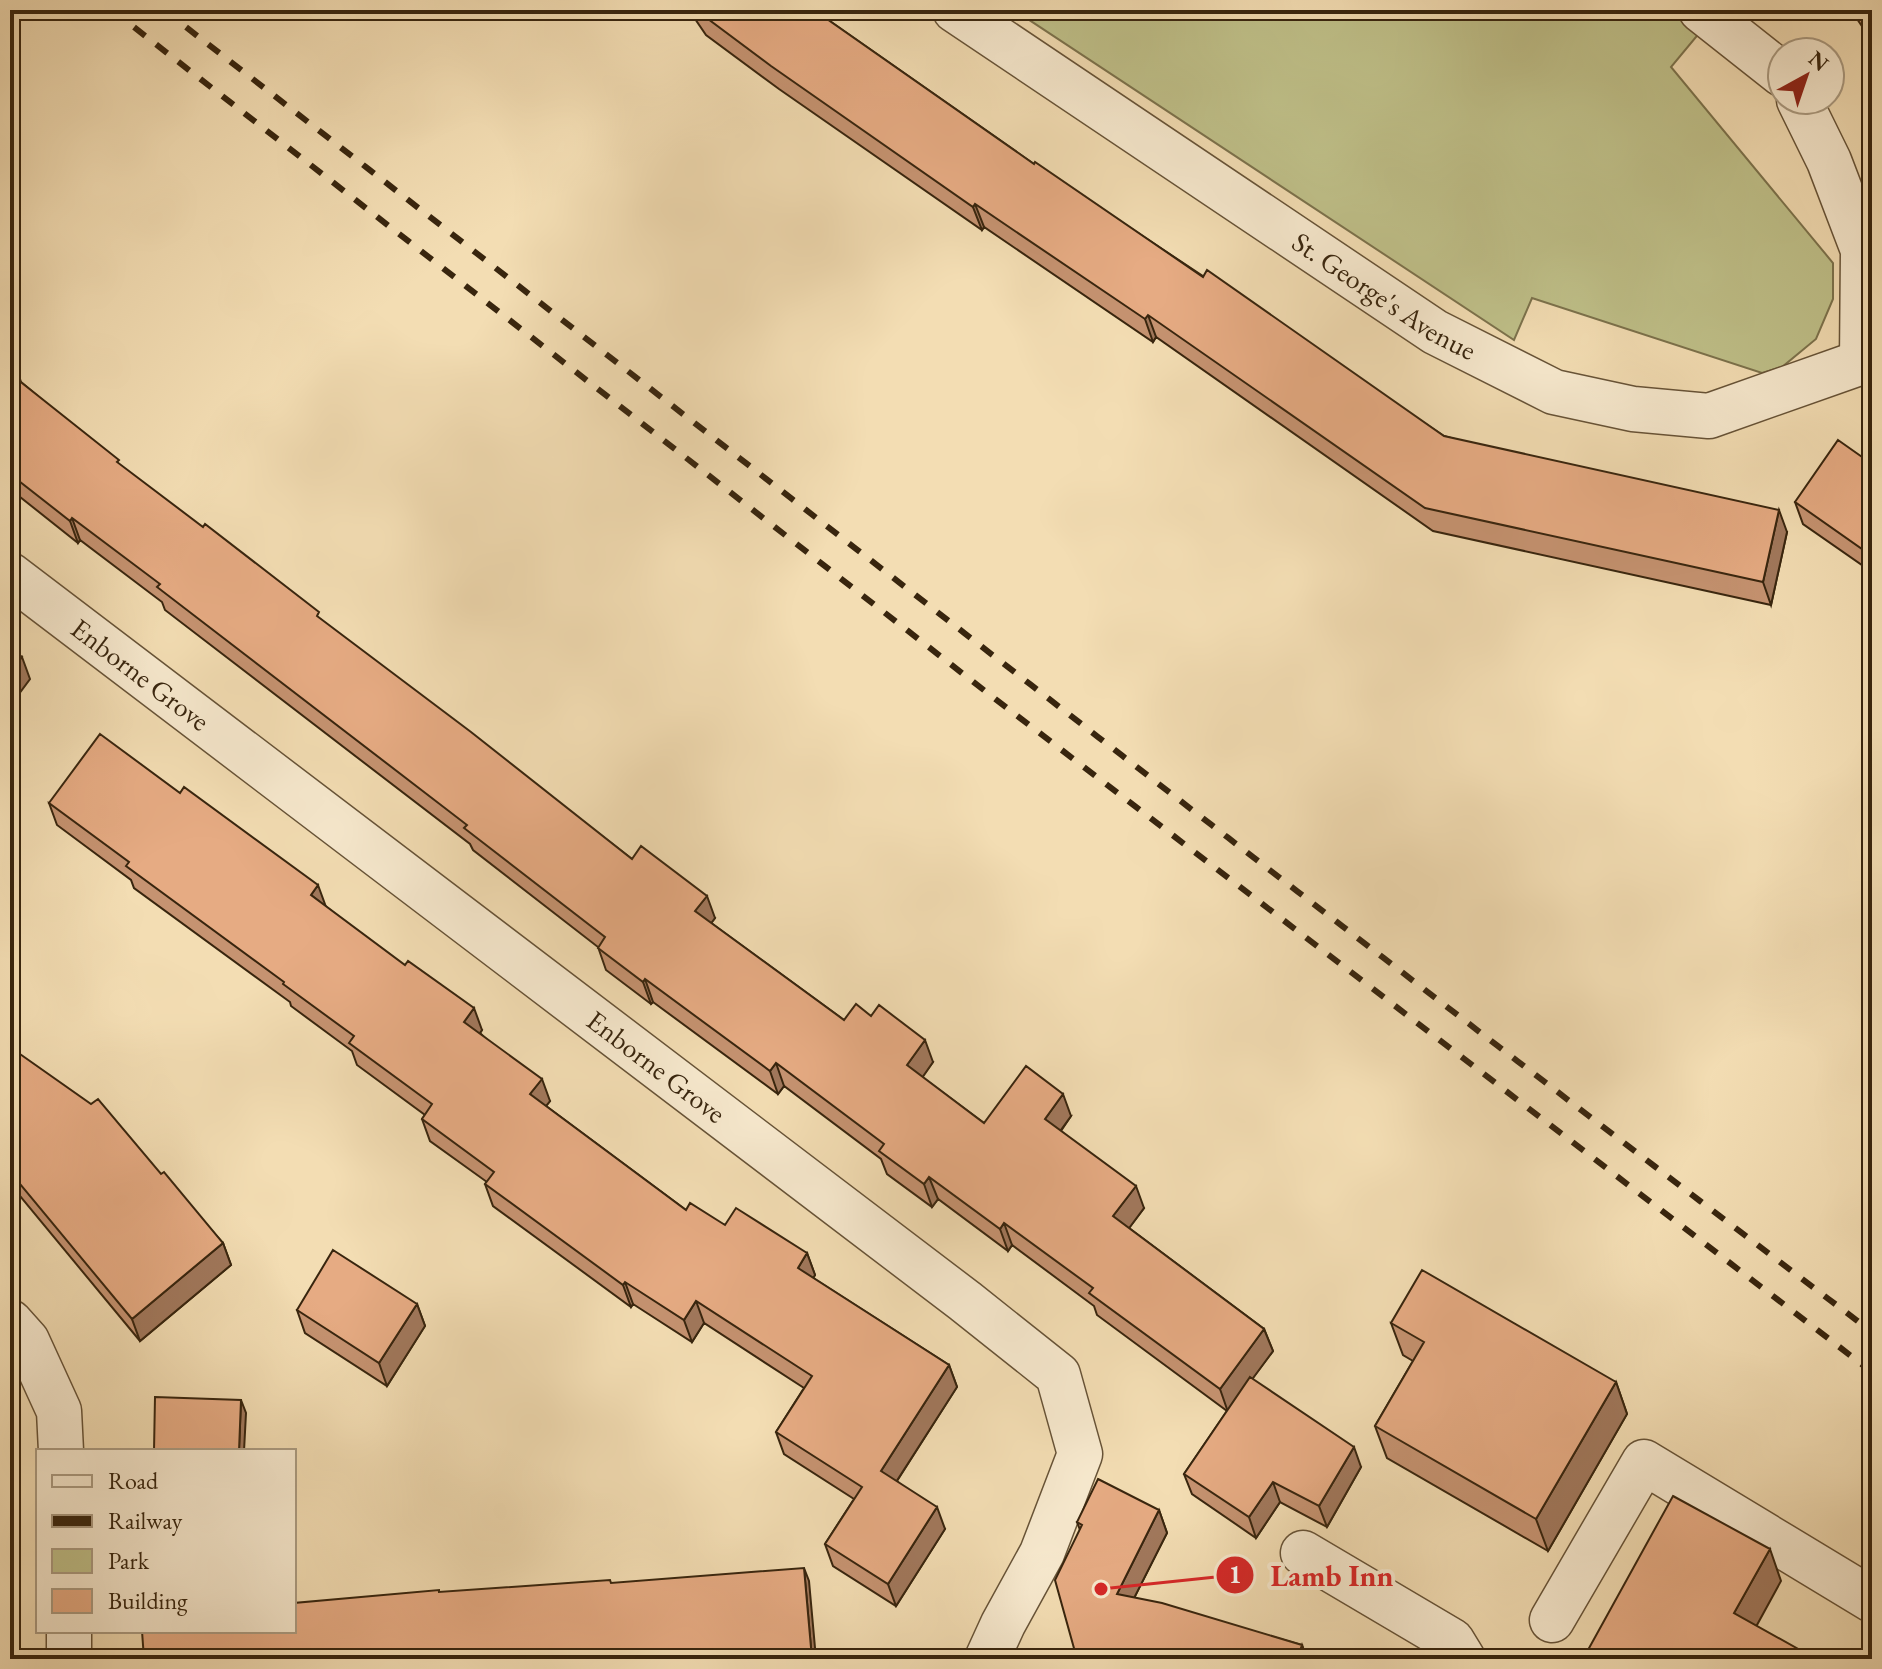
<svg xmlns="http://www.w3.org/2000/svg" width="1882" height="1669" font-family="'EB Garamond',serif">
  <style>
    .green { fill: #bfc089; stroke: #7c724c; stroke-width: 2 }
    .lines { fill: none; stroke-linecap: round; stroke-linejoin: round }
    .minor-casing { stroke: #675337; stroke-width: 47 }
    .minor { stroke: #f7e9ce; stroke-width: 44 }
    .rail { stroke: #38250e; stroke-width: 6; stroke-dasharray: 14 14; stroke-linecap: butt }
    .wall { fill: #c69371; stroke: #38250e; stroke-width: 2 }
    .shaded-wall { fill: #a1785c; stroke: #38250e; stroke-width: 2 }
    .building { fill: #e6ab83; stroke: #38250e; stroke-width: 2 }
    .labels { text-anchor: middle; stroke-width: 8; stroke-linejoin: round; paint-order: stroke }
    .street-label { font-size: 28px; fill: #38250e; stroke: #f7e9ce }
    .leader { fill: none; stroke: #d62828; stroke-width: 3 }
    .callout-dot { fill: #d62828; stroke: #f7e9ce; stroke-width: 3 }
    .mark-label { font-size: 24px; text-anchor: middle; font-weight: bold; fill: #fff }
    .callout-label { font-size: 30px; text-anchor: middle; font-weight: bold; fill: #d62828; stroke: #f7e9ce; stroke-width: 8; stroke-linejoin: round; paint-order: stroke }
  </style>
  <rect width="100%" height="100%" fill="#f3ddb3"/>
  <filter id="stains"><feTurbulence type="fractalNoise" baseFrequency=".0025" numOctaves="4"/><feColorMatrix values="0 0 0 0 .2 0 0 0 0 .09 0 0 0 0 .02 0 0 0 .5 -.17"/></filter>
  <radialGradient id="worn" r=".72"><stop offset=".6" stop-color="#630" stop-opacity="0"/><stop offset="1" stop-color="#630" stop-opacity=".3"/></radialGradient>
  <path class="green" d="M 1014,10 L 1668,10 L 1701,31 L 1671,67 L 1833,263 L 1833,299 L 1816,339 L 1782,367 L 1762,373 L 1532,298 L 1514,340 Z"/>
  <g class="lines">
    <defs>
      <g id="minor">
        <path id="s1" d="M 955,10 L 1435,332 L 1554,392 L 1633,409 L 1709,416 L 1862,362"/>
        <path d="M 1701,10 L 1782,74"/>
        <path d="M 1799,100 L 1829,161 L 1863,250 L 1862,362"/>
        <path id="s2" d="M 10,575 L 965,1301 L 1058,1375 L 1080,1454 L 1042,1553 L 1003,1624 L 987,1659"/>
        <path d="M 10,1322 L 27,1341 L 59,1411 L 61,1451"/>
        <path d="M 1303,1553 L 1452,1641 L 1463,1659"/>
        <path d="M 1552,1620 L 1644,1462 L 1872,1600"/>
        <path d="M 69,1631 L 69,1659"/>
      </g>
    </defs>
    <use href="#minor" class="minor-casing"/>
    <use href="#minor" class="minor"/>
    <path class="rail" d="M 112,10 L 994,698 L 1872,1372
      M 164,10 C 733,452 1299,897 1872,1332"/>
  </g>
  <path class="wall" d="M 689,10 L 814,10 L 1034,164 L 1444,436 L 1787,532 L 1771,605 L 1433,531 L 1156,337 L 1153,342 L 984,227 L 982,230 L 779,89 L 706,35 Z
    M 1851,10 L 1872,10 L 1872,41 Z
    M 10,369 L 19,376 L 21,382 L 121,466 L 632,859 L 715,918 L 711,923 L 844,1020 L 933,1062 L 922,1077 L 984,1123 L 1071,1116 L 1061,1131 L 1144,1208 L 1129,1228 L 1264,1329 L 1273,1351 L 1252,1379 L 1361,1467 L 1327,1527 L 1280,1502 L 1256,1538 L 1192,1494 L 1184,1474 L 1227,1411 L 1097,1315 L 1094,1306 L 1012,1245 L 1008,1251 L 938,1199 L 932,1207 L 887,1174 L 881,1159 L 784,1086 L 778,1094 L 653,1002 L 651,1004 L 606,970 L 598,947 L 473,850 L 470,844 L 165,610 L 162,602 L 80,540 L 78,543 L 10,489 Z
    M 1872,464 L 1872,572 L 1803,524 L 1795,502 Z
    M 49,803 L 325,906 L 482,1030 L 480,1033 L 550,1101 L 546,1106 L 686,1210 L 725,1225 L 807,1253 L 815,1275 L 813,1278 L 949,1365 L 957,1387 L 897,1481 L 945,1529 L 896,1606 L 833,1566 L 825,1544 L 854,1499 L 784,1454 L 776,1432 L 804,1388 L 704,1323 L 692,1342 L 633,1304 L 631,1307 L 493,1206 L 485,1184 L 487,1182 L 430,1141 L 422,1119 L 425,1115 L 357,1065 L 352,1051 L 291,1006 L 290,1002 L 134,888 L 131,880 L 57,825 Z
    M 10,1047 L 161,1174 L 223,1243 L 231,1265 L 140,1341 L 10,1184 Z
    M 417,1304 L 425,1326 L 387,1386 L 305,1333 L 297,1310 Z
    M 1391,1323 L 1616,1382 L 1627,1414 L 1548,1551 L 1387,1458 L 1375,1426 L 1413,1361 L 1403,1355 Z
    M 1159,1510 L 1167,1533 L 1134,1598 L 1302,1645 L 1307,1659 L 1077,1659 L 1080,1530 L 1077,1522 Z"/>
  <path class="shaded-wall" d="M 975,204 L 984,227 L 982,230 L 973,207 Z
    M 1148,315 L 1156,337 L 1153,342 L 1145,319 Z
    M 1779,510 L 1787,532 L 1771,605 L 1763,582 Z
    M 72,518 L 80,540 L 78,543 L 70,521 Z
    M 22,657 L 30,679 L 10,706 L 10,672 Z
    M 318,885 L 326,907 L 311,895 Z
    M 707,896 L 715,918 L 703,934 L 695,911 Z
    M 645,979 L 653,1002 L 651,1004 L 643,982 Z
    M 474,1008 L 482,1030 L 472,1044 L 464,1022 Z
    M 925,1040 L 933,1062 L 915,1088 L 907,1065 Z
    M 776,1063 L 784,1086 L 778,1094 L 770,1071 Z
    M 542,1079 L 550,1101 L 538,1116 L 530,1094 Z
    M 1063,1094 L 1071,1116 L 1053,1141 L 1045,1119 Z
    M 929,1177 L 938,1199 L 932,1207 L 924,1184 Z
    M 1136,1186 L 1144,1208 L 1121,1239 L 1113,1216 Z
    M 1004,1223 L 1012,1245 L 1008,1251 L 1000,1229 Z
    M 223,1243 L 231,1265 L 140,1341 L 132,1319 Z
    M 807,1253 L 815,1275 L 806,1290 L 798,1268 Z
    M 625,1282 L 633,1304 L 631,1307 L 623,1285 Z
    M 696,1301 L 704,1323 L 692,1342 L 684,1320 Z
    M 417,1304 L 425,1326 L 387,1386 L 379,1363 Z
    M 1264,1329 L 1273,1351 L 1228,1412 L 1220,1389 Z
    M 949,1365 L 957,1387 L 889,1493 L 881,1471 Z
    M 1616,1382 L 1627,1414 L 1548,1551 L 1536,1519 Z
    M 241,1400 L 246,1413 L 244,1451 L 239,1451 Z
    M 1354,1447 L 1361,1467 L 1327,1527 L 1319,1506 Z
    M 1273,1482 L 1280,1502 L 1256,1538 L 1249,1517 Z
    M 937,1507 L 945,1529 L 896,1606 L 888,1584 Z
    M 1159,1510 L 1167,1533 L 1125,1616 L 1117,1594 Z
    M 1770,1549 L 1781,1581 L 1746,1645 L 1734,1613 Z
    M 804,1568 L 809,1581 L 816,1659 L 812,1659 Z
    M 1302,1645 L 1307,1659 L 1297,1659 Z"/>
  <path class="building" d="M 696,10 L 814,10 L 1034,164 L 1035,162 L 1203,277 L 1207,270 L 1444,436 L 1779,510 L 1763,582 L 1425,508 L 1148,315 L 1145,319 L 975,204 L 973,207 L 771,66 Z
    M 1858,10 L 1872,10 L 1872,31 Z
    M 10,369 L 19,376 L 17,379 L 119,460 L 117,462 L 203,527 L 205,524 L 319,612 L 317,616 L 471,732 L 632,859 L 641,846 L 707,896 L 695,911 L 844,1020 L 856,1004 L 871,1016 L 879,1005 L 925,1040 L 907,1065 L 984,1123 L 1026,1066 L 1063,1094 L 1045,1119 L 1136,1186 L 1113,1216 L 1264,1329 L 1220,1389 L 1089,1293 L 1093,1288 L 1004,1223 L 1000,1229 L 929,1177 L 924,1184 L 879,1151 L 884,1144 L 776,1063 L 770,1071 L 645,979 L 643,982 L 598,948 L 605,937 L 464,828 L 467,825 L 157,587 L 160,584 L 72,518 L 70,521 L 10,474 Z
    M 1838,440 L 1872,464 L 1872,556 L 1795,502 Z
    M 10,648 L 22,657 L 10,672 Z
    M 100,734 L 180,793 L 184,787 L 318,885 L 311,895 L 405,965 L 408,961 L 474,1008 L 464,1022 L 542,1079 L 530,1094 L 686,1210 L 690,1203 L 725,1225 L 736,1208 L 807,1253 L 798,1268 L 949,1365 L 881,1471 L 937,1507 L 888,1584 L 825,1544 L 862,1487 L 776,1432 L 812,1376 L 696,1301 L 684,1320 L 625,1282 L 623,1285 L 485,1184 L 494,1172 L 422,1119 L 432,1104 L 349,1043 L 354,1036 L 283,984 L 284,982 L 126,866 L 129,862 L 49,803 Z
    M 10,1047 L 91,1104 L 98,1099 L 161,1174 L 164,1172 L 223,1243 L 132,1319 L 10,1172 Z
    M 333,1250 L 417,1304 L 379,1363 L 297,1310 Z
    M 1422,1270 L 1616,1382 L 1536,1519 L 1375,1426 L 1424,1342 L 1391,1323 Z
    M 1250,1377 L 1354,1447 L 1319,1506 L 1273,1482 L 1249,1517 L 1184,1474 Z
    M 155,1397 L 241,1400 L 239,1451 L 154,1451 Z
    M 1098,1479 L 1159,1510 L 1117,1594 L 1162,1603 L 1302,1645 L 1297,1659 L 1112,1659 L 1087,1654 L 1084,1659 L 1077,1659 L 1055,1580 L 1082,1525 L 1077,1522 Z
    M 1673,1496 L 1770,1549 L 1734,1613 L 1816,1659 L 1583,1659 Z
    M 804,1568 L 812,1659 L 144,1659 L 142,1631 L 294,1631 L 294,1603 L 439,1590 L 439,1592 L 610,1580 L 611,1583 Z"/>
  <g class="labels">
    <g class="street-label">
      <text dy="10" stroke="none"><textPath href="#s1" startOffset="516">St. George's Avenue</textPath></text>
      <text dy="10" stroke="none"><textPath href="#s2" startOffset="164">Enborne Grove</textPath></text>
      <text dy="10" stroke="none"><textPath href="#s2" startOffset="812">Enborne Grove</textPath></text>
    </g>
  </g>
  <path class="leader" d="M1101 1589L1235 1575"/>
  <g class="callout-dot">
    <circle cx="1101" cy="1589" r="8"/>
    <circle cx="1235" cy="1575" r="20"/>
  </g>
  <g class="mark-label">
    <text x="1235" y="1583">1</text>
  </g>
  <g class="callout-label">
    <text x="1332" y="1586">Lamb Inn</text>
  </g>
  <rect width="1882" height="1669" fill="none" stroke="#f3ddb3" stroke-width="40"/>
  <rect x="12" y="12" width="1858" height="1645" fill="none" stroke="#38250e" stroke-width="4"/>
  <rect x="20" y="20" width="1842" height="1629" fill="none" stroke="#38250e" stroke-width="2"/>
  <rect x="36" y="1449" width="260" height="184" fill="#f7e9ce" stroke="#ab9b81" stroke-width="2"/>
  <rect x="52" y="1475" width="40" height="12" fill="#f7e9ce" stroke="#ab9b81" stroke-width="2"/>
  <text x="108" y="1489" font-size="24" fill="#38250e">Road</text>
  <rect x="52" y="1515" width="40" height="12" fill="#38250e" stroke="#ab9b81" stroke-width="2"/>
  <text x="108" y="1529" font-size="24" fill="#38250e">Railway</text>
  <rect x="52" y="1549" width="40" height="24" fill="#bfc089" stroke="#ab9b81" stroke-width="2"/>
  <text x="108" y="1569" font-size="24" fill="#38250e">Park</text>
  <rect x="52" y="1589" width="40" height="24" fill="#e6ab83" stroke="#ab9b81" stroke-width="2"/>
  <text x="108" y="1609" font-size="24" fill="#38250e">Building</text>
  <g transform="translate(1806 76) rotate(40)"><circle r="38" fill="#f7e9ce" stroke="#ab9b81" stroke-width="2"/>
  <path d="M0-6L14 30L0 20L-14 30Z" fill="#8f2418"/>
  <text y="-12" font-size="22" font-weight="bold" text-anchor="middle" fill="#38250e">N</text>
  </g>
  <rect width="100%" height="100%" filter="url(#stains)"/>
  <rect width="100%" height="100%" fill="url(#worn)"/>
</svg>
